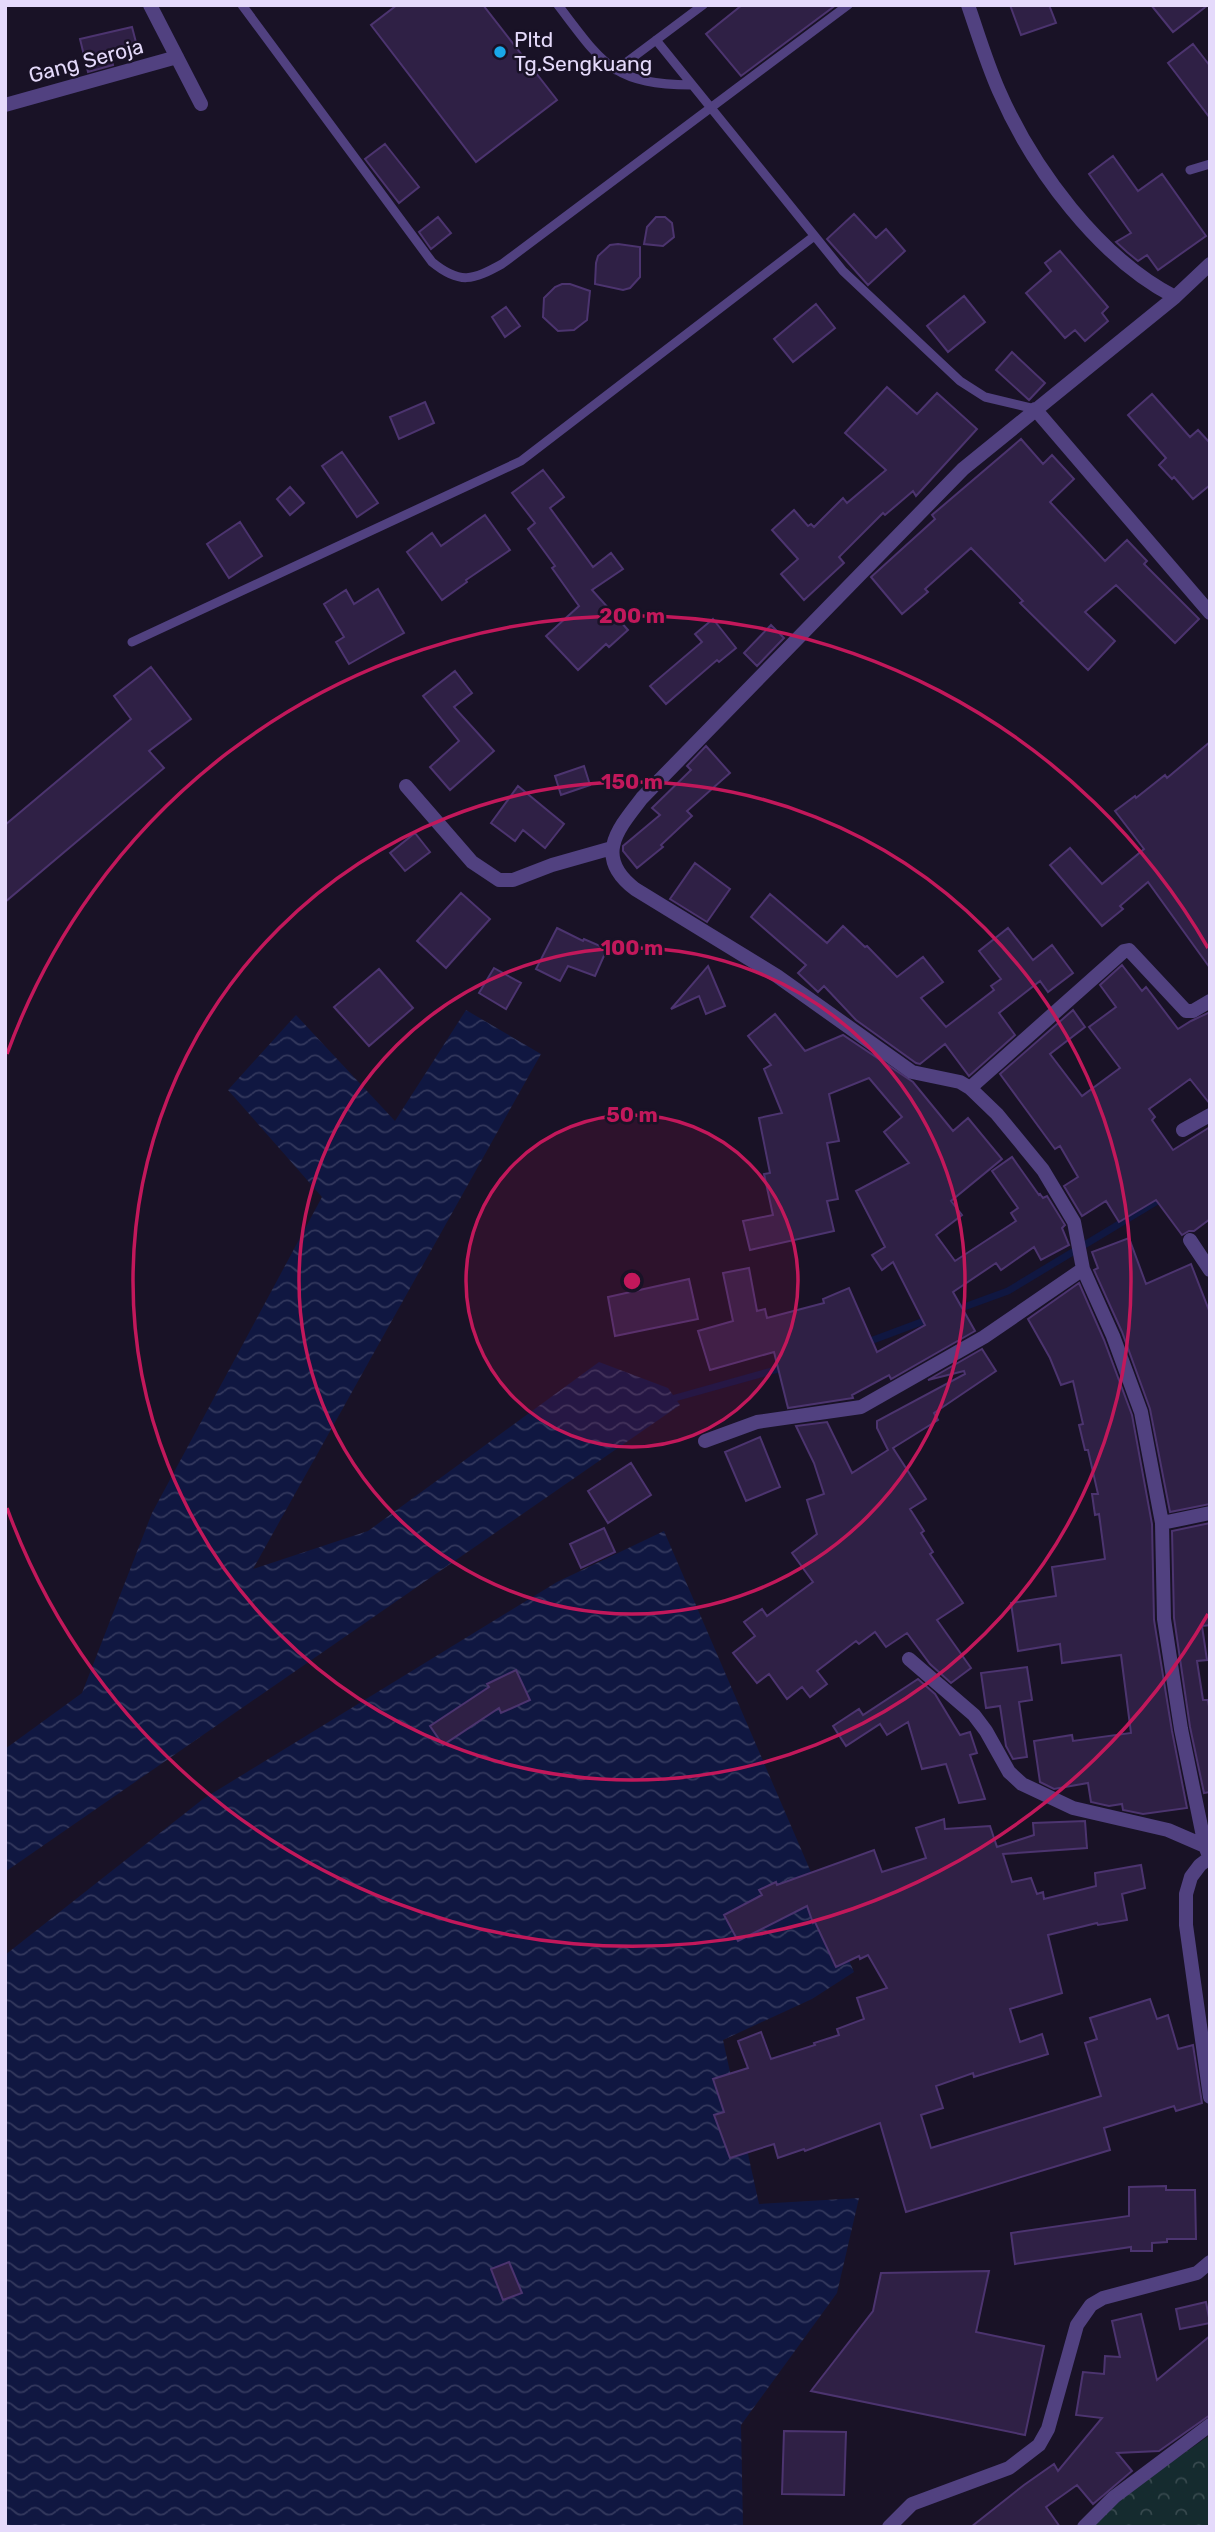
<svg xmlns="http://www.w3.org/2000/svg" width="1215" height="2532" font-family="Rubik,sans-serif">
  <style>
    .forest { fill: url(#forest-crowns) }
    .water { fill: url(#water-waves) }
    .lines { fill: none; stroke-linecap: round; stroke-linejoin: round }
    .stream { stroke: #101741; stroke-width: 7 }
    .building { fill: #2f2045; stroke: #4c346f; stroke-width: 2 }
    .lane { stroke: #514180; stroke-width: 9 }
    .street { stroke: #514180; stroke-width: 14 }
    .ring { fill: none; stroke: #c2185b; stroke-width: 3.5 }
    .poi-dot { fill: #19a8e9; stroke: #191226; stroke-width: 2.5 }
    .labels { text-anchor: middle; stroke-width: 5; stroke-linejoin: round; paint-order: stroke }
    .poi-label { font-size: 21px; fill: #e5dafb; stroke: #191226; text-anchor: start }
    .street-label { font-size: 21px; fill: #e5dafb; stroke: #191226 }
    .centre { fill: #c2185b; stroke: #191226; stroke-width: 3.5 }
    .ring-label { font-size: 21px; text-anchor: middle; font-weight: bold; fill: #c2185b; stroke: #191226; stroke-width: 5; stroke-linejoin: round; paint-order: stroke }
  </style>
  <defs>
    <pattern id="forest-crowns" width="20" height="18" patternUnits="userSpaceOnUse" patternTransform="scale(1.75)"><rect width="20" height="18" fill="#152b2f"/><path d="M2 6a3 3 0 1 1 6 0M12 15a3 3 0 1 1 6 0" fill="none" stroke="#37494e"/></pattern>
    <pattern id="water-waves" width="16" height="10" patternUnits="userSpaceOnUse" patternTransform="scale(1.75)"><rect width="16" height="10" fill="#101741"/><path d="M0 5q4-4 8 0t8 0" fill="none" stroke="#33385d"/></pattern>
  </defs>
  <rect width="100%" height="100%" fill="#191226"/>
  <path class="forest" d="M 1210,2435 L 1210,2527 L 1090,2527 L 1117,2500 Z"/>
  <path class="water" d="M 466,1010 L 541,1054 L 253,1569 L 368,1531 L 599,1362 L 668,1388 L 680,1405 L 5,1872 L 5,1749 L 82,1693 L 152,1513 L 322,1197 L 228,1090 L 296,1015 L 395,1121 Z
    M 664,1531 L 854,1972 L 812,1999 L 723,2040 L 759,2204 L 859,2198 L 837,2293 L 741,2425 L 743,2527 L 5,2527 L 5,1955 L 203,1799 L 557,1582 Z"/>
  <g class="lines">
    <path class="stream" d="M 953,1311 L 1008,1291 L 1164,1197
      M 865,1343 L 932,1318
      M 675,1398 L 786,1367"/>
  </g>
  <path class="building" d="M 397,5 L 483,5 L 557,100 L 476,162 L 371,25 Z
    M 742,5 L 836,5 L 741,76 L 706,34 Z
    M 1010,5 L 1049,5 L 1056,23 L 1021,35 Z
    M 1151,5 L 1208,5 L 1173,32 Z
    M 132,27 L 138,50 L 111,57 L 113,65 L 88,72 L 80,39 Z
    M 1193,44 L 1210,66 L 1210,118 L 1168,63 Z
    M 385,144 L 419,187 L 399,203 L 365,159 Z
    M 1113,156 L 1138,191 L 1162,174 L 1206,236 L 1158,270 L 1147,255 L 1138,261 L 1127,252 L 1116,242 L 1131,233 L 1089,174 Z
    M 854,214 L 876,238 L 886,229 L 905,251 L 868,285 L 827,239 Z
    M 438,217 L 451,233 L 431,249 L 419,232 Z
    M 656,217 L 665,217 L 672,223 L 674,237 L 663,246 L 644,244 L 647,227 Z
    M 618,244 L 640,247 L 640,277 L 630,288 L 623,290 L 595,284 L 596,263 L 598,256 L 610,245 Z
    M 1060,251 L 1108,307 L 1102,313 L 1108,321 L 1085,341 L 1075,330 L 1065,338 L 1026,293 L 1051,271 L 1045,263 Z
    M 562,284 L 570,284 L 590,291 L 587,320 L 574,330 L 558,331 L 543,317 L 544,298 L 555,287 Z
    M 964,296 L 985,322 L 948,352 L 927,326 Z
    M 816,304 L 835,328 L 793,362 L 774,339 Z
    M 506,307 L 520,326 L 505,337 L 492,317 Z
    M 1012,352 L 1045,383 L 1029,400 L 996,370 Z
    M 887,387 L 917,414 L 937,393 L 977,429 L 916,496 L 913,491 L 885,515 L 883,513 L 839,557 L 844,563 L 804,600 L 781,574 L 798,559 L 772,530 L 794,510 L 808,526 L 811,524 L 814,527 L 843,498 L 847,503 L 886,470 L 845,433 Z
    M 1152,394 L 1190,437 L 1198,430 L 1210,443 L 1210,485 L 1193,499 L 1174,477 L 1172,479 L 1159,465 L 1166,458 L 1128,415 Z
    M 425,402 L 434,423 L 399,439 L 390,417 Z
    M 1021,439 L 1043,464 L 1052,455 L 1074,479 L 1050,502 L 1105,561 L 1127,540 L 1147,561 L 1144,564 L 1199,619 L 1175,643 L 1116,585 L 1085,612 L 1115,641 L 1088,670 L 1020,603 L 1023,601 L 971,548 L 925,589 L 928,592 L 902,614 L 871,577 L 935,519 L 932,515 Z
    M 342,452 L 378,503 L 357,517 L 322,466 Z
    M 543,470 L 564,497 L 550,508 L 593,567 L 611,553 L 623,569 L 592,590 L 628,630 L 609,647 L 606,644 L 578,670 L 546,636 L 579,606 L 552,568 L 555,566 L 528,529 L 535,523 L 512,493 Z
    M 290,487 L 304,503 L 290,515 L 277,499 Z
    M 485,515 L 510,550 L 466,580 L 467,582 L 442,600 L 407,552 L 432,533 L 441,546 Z
    M 240,522 L 262,556 L 229,578 L 207,544 Z
    M 378,589 L 404,633 L 349,664 L 336,642 L 344,637 L 324,604 L 346,590 L 354,604 Z
    M 713,619 L 736,648 L 719,662 L 717,660 L 666,704 L 650,686 L 702,642 L 695,634 Z
    M 771,625 L 784,638 L 757,666 L 744,653 Z
    M 151,667 L 191,719 L 149,751 L 164,768 L 5,902 L 5,825 L 131,719 L 114,696 Z
    M 455,671 L 472,693 L 454,707 L 494,751 L 450,790 L 430,767 L 459,741 L 423,696 Z
    M 1210,742 L 1210,968 L 1148,882 L 1120,906 L 1123,909 L 1102,926 L 1050,865 L 1070,848 L 1102,884 L 1144,849 L 1115,811 L 1135,796 L 1136,798 L 1165,775 L 1167,778 Z
    M 706,746 L 730,773 L 687,811 L 692,816 L 661,845 L 663,847 L 637,868 L 623,851 L 623,846 L 660,815 L 652,808 L 691,770 L 687,766 Z
    M 584,766 L 590,785 L 561,795 L 555,776 Z
    M 518,786 L 564,824 L 545,848 L 523,830 L 515,841 L 491,823 Z
    M 415,833 L 430,852 L 405,871 L 390,853 Z
    M 695,863 L 730,889 L 707,922 L 670,899 Z
    M 461,893 L 490,919 L 446,968 L 417,941 Z
    M 770,894 L 827,943 L 843,926 L 865,947 L 867,946 L 897,977 L 923,957 L 943,982 L 921,998 L 946,1027 L 994,990 L 991,986 L 1001,979 L 979,951 L 1008,928 L 1033,960 L 1052,945 L 1073,973 L 1048,992 L 1040,981 L 999,1013 L 1015,1035 L 969,1076 L 945,1044 L 920,1064 L 916,1063 L 856,1020 L 824,986 L 818,992 L 798,973 L 806,965 L 751,917 Z
    M 557,928 L 583,941 L 584,939 L 607,949 L 595,976 L 568,966 L 560,981 L 536,969 Z
    M 1122,965 L 1142,991 L 1146,987 L 1178,1029 L 1191,1021 L 1210,1012 L 1210,1104 L 1190,1079 L 1149,1109 L 1155,1117 L 1152,1120 L 1173,1150 L 1210,1127 L 1210,1219 L 1194,1231 L 1189,1231 L 1182,1235 L 1156,1200 L 1119,1222 L 1106,1201 L 1082,1216 L 1064,1186 L 1078,1177 L 1060,1146 L 1055,1149 L 1000,1074 L 1073,1010 L 1085,1027 L 1050,1054 L 1082,1096 L 1120,1068 L 1089,1027 L 1116,1007 L 1100,985 Z
    M 708,966 L 725,1006 L 706,1014 L 699,996 L 671,1009 Z
    M 494,968 L 521,983 L 506,1009 L 479,993 Z
    M 379,969 L 413,1008 L 369,1046 L 334,1007 Z
    M 775,1014 L 805,1051 L 843,1035 L 913,1082 L 953,1131 L 968,1118 L 1002,1159 L 951,1201 L 962,1215 L 936,1235 L 955,1261 L 1016,1221 L 1011,1213 L 1018,1208 L 992,1171 L 1012,1157 L 1039,1195 L 1040,1194 L 1043,1198 L 1047,1196 L 1065,1225 L 1062,1228 L 1069,1245 L 1041,1260 L 1034,1247 L 1001,1270 L 996,1263 L 953,1292 L 975,1331 L 891,1379 L 889,1375 L 852,1395 L 853,1398 L 788,1408 L 774,1352 L 710,1370 L 698,1331 L 733,1321 L 723,1273 L 749,1268 L 757,1311 L 765,1309 L 767,1318 L 824,1303 L 823,1299 L 849,1288 L 877,1352 L 925,1325 L 893,1262 L 882,1270 L 872,1255 L 885,1247 L 856,1191 L 909,1163 L 884,1132 L 902,1117 L 869,1078 L 829,1094 L 839,1141 L 827,1143 L 838,1199 L 827,1201 L 834,1231 L 750,1250 L 743,1221 L 773,1215 L 764,1174 L 770,1173 L 759,1118 L 782,1113 L 764,1069 L 771,1065 L 748,1036 Z
    M 1129,1238 L 1146,1284 L 1191,1264 L 1210,1313 L 1210,1504 L 1170,1512 L 1150,1409 L 1122,1332 L 1094,1270 L 1098,1268 L 1092,1252 Z
    M 689,1279 L 698,1319 L 615,1336 L 608,1297 Z
    M 1079,1283 L 1104,1340 L 1132,1415 L 1152,1524 L 1154,1620 L 1172,1731 L 1187,1808 L 1143,1814 L 1123,1810 L 1122,1804 L 1109,1806 L 1091,1802 L 1088,1783 L 1054,1789 L 1040,1782 L 1034,1741 L 1072,1735 L 1073,1741 L 1131,1733 L 1121,1655 L 1062,1663 L 1060,1644 L 1018,1651 L 1011,1603 L 1056,1596 L 1052,1567 L 1105,1559 L 1099,1514 L 1095,1515 L 1092,1494 L 1098,1494 L 1088,1450 L 1085,1450 L 1079,1425 L 1083,1424 L 1073,1381 L 1061,1385 L 1050,1358 L 1028,1319 Z
    M 982,1349 L 996,1371 L 934,1413 L 938,1420 L 893,1448 L 926,1499 L 910,1509 L 924,1531 L 921,1533 L 933,1552 L 930,1554 L 963,1603 L 937,1620 L 971,1668 L 951,1683 L 930,1664 L 907,1633 L 886,1647 L 875,1632 L 859,1644 L 856,1641 L 817,1671 L 827,1684 L 810,1697 L 802,1687 L 787,1699 L 769,1674 L 757,1683 L 733,1653 L 755,1636 L 744,1622 L 762,1609 L 767,1616 L 813,1582 L 792,1553 L 817,1534 L 807,1500 L 824,1494 L 814,1463 L 796,1426 L 827,1422 L 852,1473 L 888,1450 L 877,1428 L 877,1421 L 965,1374 L 964,1371 L 928,1380 Z
    M 760,1437 L 780,1487 L 746,1501 L 725,1452 Z
    M 631,1463 L 651,1495 L 608,1523 L 588,1491 Z
    M 1210,1523 L 1210,1625 L 1202,1626 L 1207,1660 L 1197,1661 L 1203,1700 L 1208,1700 L 1210,1713 L 1210,1792 L 1204,1793 L 1190,1727 L 1174,1618 L 1172,1531 Z
    M 604,1528 L 615,1552 L 581,1568 L 570,1544 Z
    M 1027,1667 L 1032,1700 L 1019,1702 L 1027,1757 L 1013,1759 L 1006,1746 L 1000,1706 L 986,1708 L 981,1673 Z
    M 516,1670 L 530,1700 L 501,1713 L 499,1708 L 443,1745 L 430,1726 L 489,1687 L 487,1684 Z
    M 918,1679 L 935,1694 L 960,1735 L 970,1732 L 977,1753 L 970,1755 L 985,1799 L 959,1803 L 946,1764 L 922,1769 L 908,1722 L 887,1735 L 880,1724 L 846,1746 L 833,1726 L 859,1709 L 863,1715 Z
    M 944,1819 L 945,1829 L 990,1826 L 997,1847 L 1034,1835 L 1033,1823 L 1085,1821 L 1087,1848 L 1003,1854 L 1012,1882 L 1031,1878 L 1037,1894 L 1043,1892 L 1044,1899 L 1096,1886 L 1095,1873 L 1141,1865 L 1145,1888 L 1122,1894 L 1127,1920 L 1098,1925 L 1097,1923 L 1048,1935 L 1062,1993 L 1010,2009 L 1020,2042 L 1042,2034 L 1048,2054 L 974,2077 L 973,2073 L 936,2086 L 943,2108 L 921,2115 L 931,2148 L 1101,2096 L 1085,2043 L 1097,2039 L 1090,2018 L 1150,1999 L 1157,2019 L 1168,2015 L 1178,2049 L 1193,2045 L 1202,2103 L 1176,2111 L 1174,2106 L 1104,2128 L 1110,2150 L 906,2212 L 880,2123 L 805,2151 L 804,2149 L 778,2158 L 774,2144 L 730,2158 L 714,2115 L 724,2112 L 713,2079 L 748,2068 L 738,2041 L 761,2032 L 771,2059 L 815,2045 L 814,2043 L 839,2035 L 837,2029 L 864,2019 L 857,1998 L 887,1988 L 868,1955 L 860,1959 L 859,1956 L 836,1967 L 815,1922 L 813,1923 L 807,1906 L 738,1941 L 724,1915 L 762,1895 L 759,1890 L 776,1882 L 777,1885 L 874,1850 L 882,1872 L 926,1858 L 916,1828 Z
    M 1166,2186 L 1166,2190 L 1195,2190 L 1196,2239 L 1167,2239 L 1167,2242 L 1152,2243 L 1152,2251 L 1131,2251 L 1131,2247 L 1015,2264 L 1011,2233 L 1129,2216 L 1129,2187 Z
    M 509,2262 L 522,2293 L 503,2300 L 491,2269 Z
    M 989,2271 L 976,2332 L 1044,2346 L 1025,2435 L 811,2391 L 873,2311 L 881,2273 Z
    M 1206,2302 L 1210,2323 L 1180,2329 L 1176,2309 Z
    M 1141,2314 L 1157,2380 L 1210,2336 L 1210,2415 L 1159,2451 L 1117,2453 L 1132,2471 L 1093,2504 L 1077,2485 L 1046,2507 L 1060,2527 L 971,2527 L 1024,2485 L 1054,2464 L 1058,2471 L 1102,2418 L 1076,2415 L 1083,2372 L 1104,2374 L 1105,2356 L 1120,2357 L 1112,2321 Z
    M 784,2431 L 846,2432 L 844,2495 L 782,2494 Z"/>
  <g class="lines">
    <path class="lane" d="M 242,5 L 432,262 C 460,285 473,280 502,264 L 848,5
      M 558,5 C 603,64 612,84 691,85
      M 656,40 L 843,271 L 960,381 L 985,397 L 1035,409
      M 616,70 L 703,5
      M 1190,170 L 1210,164
      M 132,642 L 521,461 L 813,237"/>
    <path class="street" d="M 150,5 L 201,104
      M 968,5 C 978,34 987,64 999,91 C 1033,169 1099,258 1175,297
      M 5,105 L 177,57
      M 1210,264 L 1175,297 L 963,469 L 642,798 C 618,829 593,857 635,889 L 777,976 L 912,1072 L 960,1082 L 970,1088 L 997,1114 L 1043,1170 L 1074,1222 L 1083,1269 L 1113,1336 L 1141,1412 L 1162,1523 L 1164,1619 L 1181,1729 L 1205,1846 L 1210,1858
      M 1035,409 L 1210,613
      M 406,786 L 472,862 L 499,880 L 513,880 L 552,865 L 612,848
      M 970,1088 L 1124,951 L 1129,950 L 1186,1011 L 1193,1011 L 1210,1001
      M 1183,1130 L 1210,1115
      M 1190,1240 L 1210,1270
      M 705,1441 L 757,1422 L 861,1407 L 984,1337 L 1083,1269
      M 1162,1523 L 1210,1513
      M 909,1659 L 974,1715 L 986,1731 L 1009,1772 L 1022,1784 L 1073,1808 L 1168,1830 L 1205,1846
      M 1208,1859 L 1200,1865 L 1191,1877 L 1186,1894 L 1186,1925 L 1210,2097
      M 889,2527 L 912,2504 L 1009,2468 L 1039,2445 L 1048,2429 L 1077,2325 L 1091,2305 L 1103,2298 L 1197,2273 L 1210,2262
      M 1084,2527 L 1114,2497 L 1210,2425"/>
  </g>
  <circle cx="632" cy="1281" r="166" fill="#c2185b" fill-opacity=".12"/>
  <g class="ring">
    <circle cx="632" cy="1281" r="166"/>
    <circle cx="632" cy="1281" r="333"/>
    <circle cx="632" cy="1281" r="499"/>
    <path d="M1208 1614A665 665 0 0 1 7 1508M7 1054A665 665 0 0 1 1208 948"/>
  </g>
  <circle class="poi-dot" cx="500" cy="52" r="7"/>
  <g class="labels">
    <g class="poi-label">
      <text x="514" y="47">Pltd<tspan x="514" dy="24">Tg.Sengkuang</tspan></text>
    </g>
    <g class="street-label">
      <text transform="translate(86 61) rotate(-15)" y="7">Gang Seroja</text>
    </g>
  </g>
  <circle cx="632" cy="1281" r="10" class="centre"/>
  <g class="ring-label">
    <text x="632" y="623">200 m</text>
    <text x="632" y="789">150 m</text>
    <text x="632" y="955">100 m</text>
    <text x="632" y="1122">50 m</text>
  </g>
  <rect width="1215" height="2532" fill="none" stroke="#e5dafb" stroke-width="14"/>
</svg>
